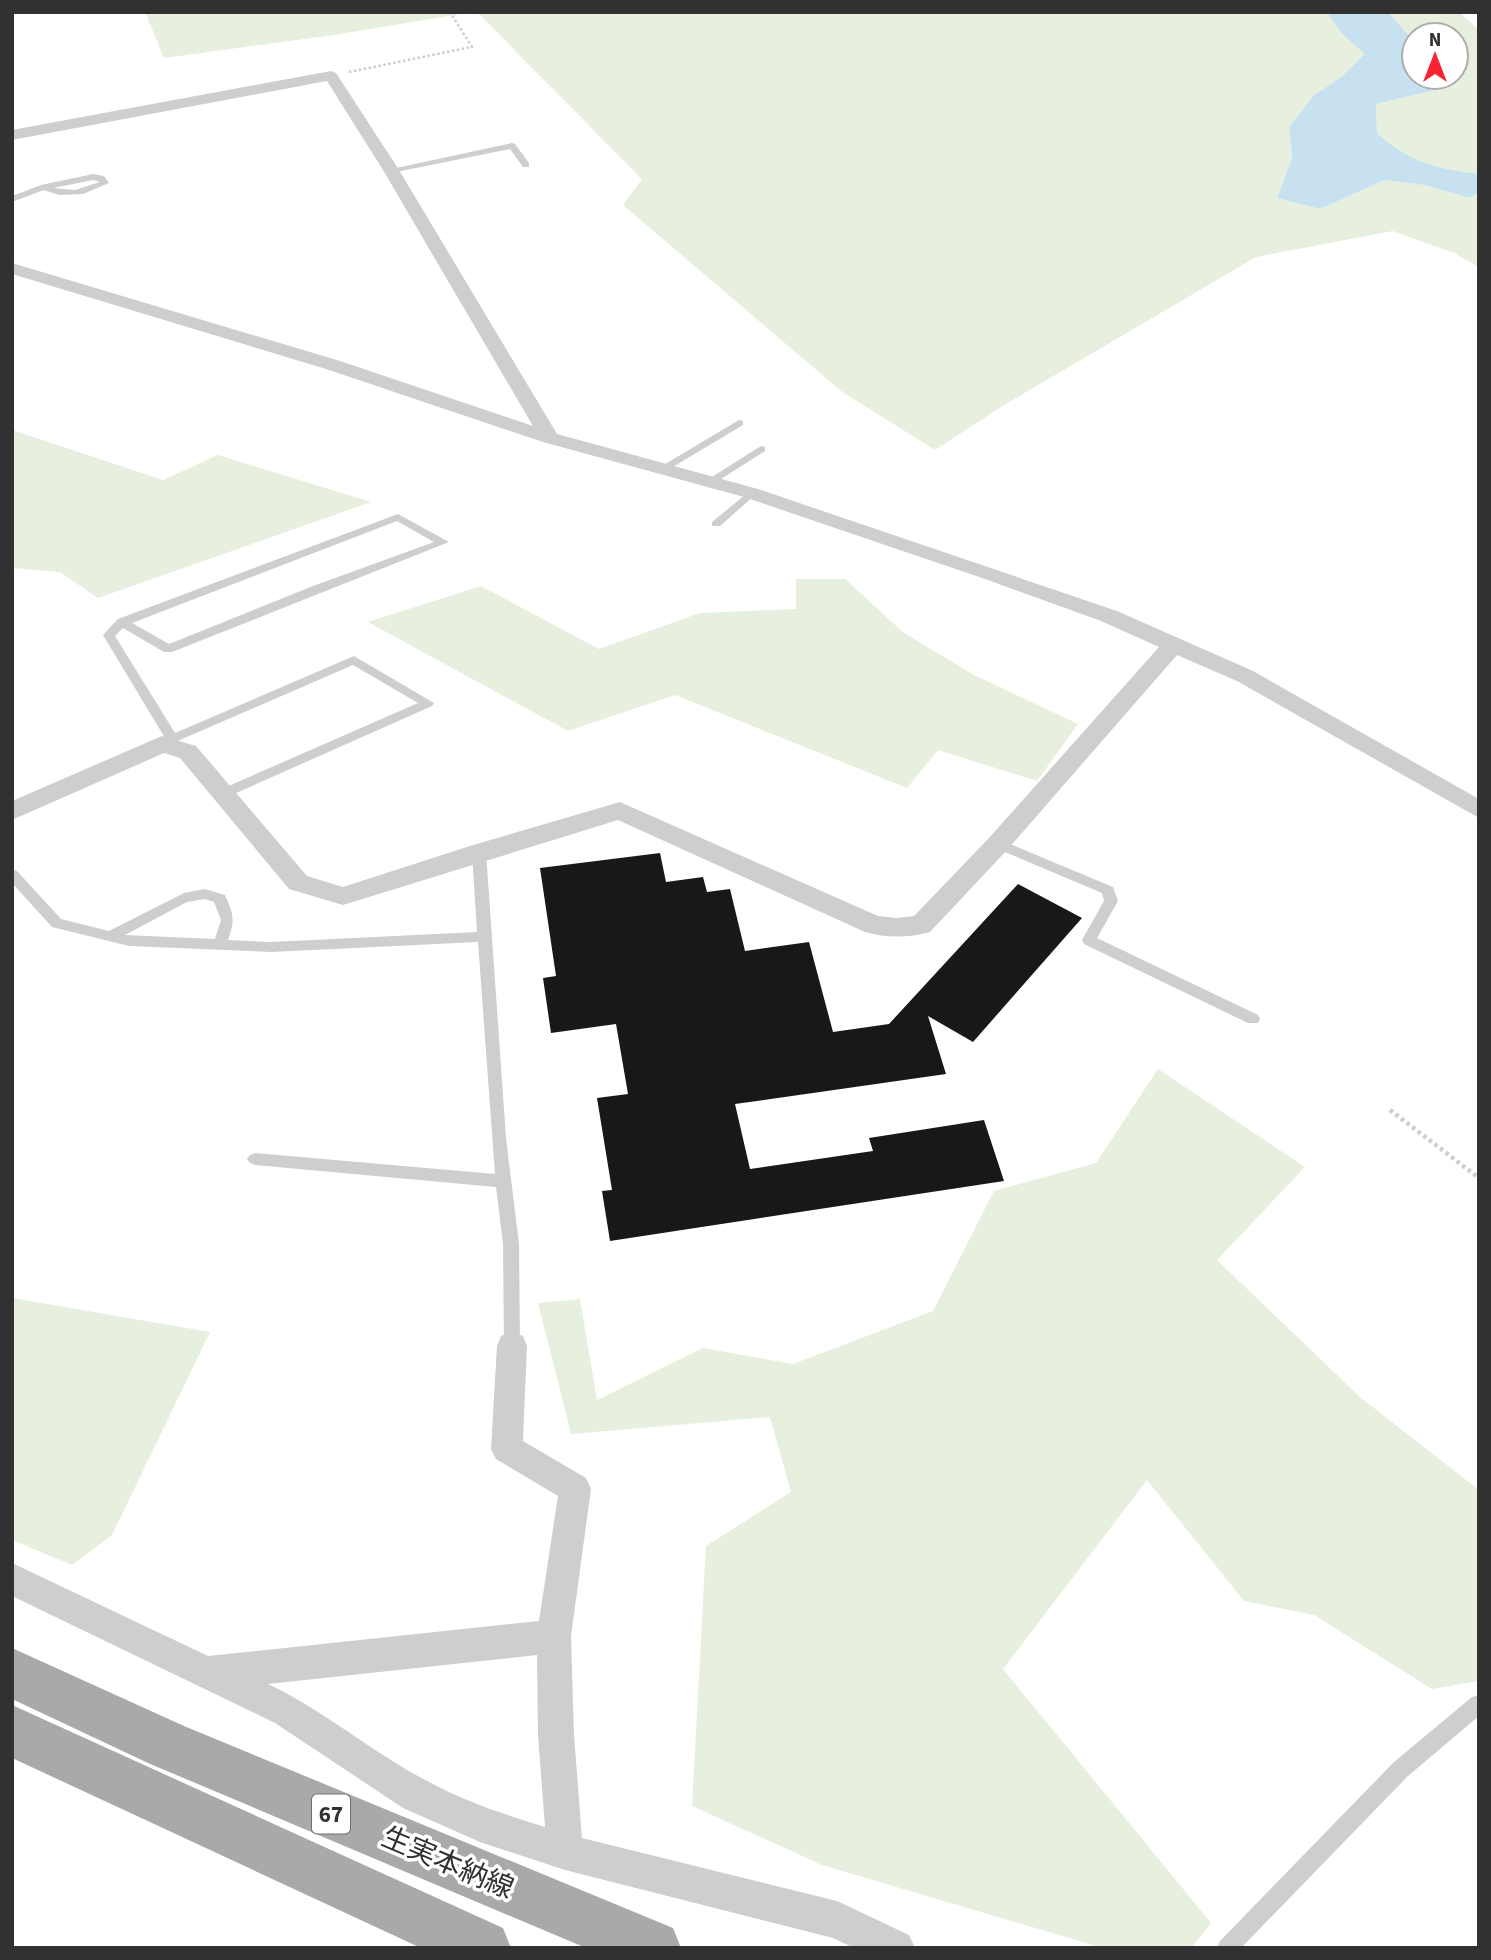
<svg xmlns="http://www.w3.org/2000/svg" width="1491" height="1960" font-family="'Source Sans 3','Noto Sans JP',sans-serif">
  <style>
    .green { fill: #e7efde }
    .water { fill: #c8e1f0 }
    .building { fill: #181818 }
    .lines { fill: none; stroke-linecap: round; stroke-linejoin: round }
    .path-far1 { stroke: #cecece; stroke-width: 2.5; stroke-dasharray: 2.5 2.5; stroke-linecap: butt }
    .path { stroke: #cecece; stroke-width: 4.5; stroke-dasharray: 3.5 3.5; stroke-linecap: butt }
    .service { fill: #cecece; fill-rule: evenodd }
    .minor { fill: #cecece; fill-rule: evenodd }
    .primary { fill: #a9a9a9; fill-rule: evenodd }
    .labels { text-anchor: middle; stroke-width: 7; stroke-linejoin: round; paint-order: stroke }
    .shield { fill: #fff; stroke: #6f6f6f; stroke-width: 2 }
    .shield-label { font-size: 23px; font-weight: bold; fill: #313131 }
    .near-street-label { font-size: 28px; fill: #313131; stroke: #fff }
  </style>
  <rect width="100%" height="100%" fill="#fff"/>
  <path class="green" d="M 145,12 L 473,12 L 334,35 L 164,58 Z
    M 477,12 L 1327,12 L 1341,33 L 1366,54 L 1340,78 L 1314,95 L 1289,127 L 1292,158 L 1277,198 L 1320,209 L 1385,180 L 1424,185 L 1470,198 L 1479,192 L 1479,267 L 1454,253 L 1393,231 L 1256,257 L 1004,405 L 935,450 L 841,391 L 623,205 L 642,179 Z
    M 1388,12 L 1459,12 L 1479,30 L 1479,174 C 1435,169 1411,163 1377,133 L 1376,104 L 1431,91 L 1443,83 L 1442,77 L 1456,77 L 1456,35 L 1414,35 L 1414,41 Z
    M 12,430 L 163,480 L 218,455 L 371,502 L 98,598 L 60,572 L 12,568 Z
    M 796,579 L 845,579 L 904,633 L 974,675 L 1078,724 L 1037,781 L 938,750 L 907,788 L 675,695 L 568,731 L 368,622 L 481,586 L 599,649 L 700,613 L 796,609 Z
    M 1158,1069 L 1305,1167 L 1217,1260 L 1361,1398 L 1479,1490 L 1479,1681 L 1432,1689 L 1314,1615 L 1244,1601 L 1147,1480 L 1003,1669 L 1211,1923 L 1191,1948 L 1103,1948 L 822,1865 L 692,1806 L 706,1546 L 791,1492 L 770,1417 L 571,1434 L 538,1303 L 580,1299 L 597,1400 L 703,1348 L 793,1364 L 933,1311 L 994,1191 L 1096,1163 Z
    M 12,1298 L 210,1332 L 112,1535 L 72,1565 L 12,1540 Z"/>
  <path class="water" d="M 1327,12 L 1388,12 L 1414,41 L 1414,77 L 1442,77 L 1443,83 L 1431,91 L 1376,104 L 1377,133 C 1409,162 1436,169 1479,174 L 1479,192 L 1470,198 L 1424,185 L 1385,180 L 1320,209 L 1277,198 L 1292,158 L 1289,127 L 1314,95 L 1340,78 L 1365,54 L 1341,33 Z"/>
  <path class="building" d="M 660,853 L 666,882 L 703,877 L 707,892 L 730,889 L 745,951 L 809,942 L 833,1032 L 889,1024 L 1018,884 L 1082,918 L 973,1042 L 928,1016 L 946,1074 L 735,1104 L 750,1169 L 873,1151 L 869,1138 L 984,1120 L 1004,1181 L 610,1241 L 602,1191 L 612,1190 L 597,1098 L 628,1094 L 616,1024 L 551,1033 L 543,978 L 556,976 L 540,868 Z"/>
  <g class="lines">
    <path class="path-far1" d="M 349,72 L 472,47 L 450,12"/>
    <path class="path" d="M 1390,1110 L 1479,1178"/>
    <path class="service" d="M 512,143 L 515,144 L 529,163 L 529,167 L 523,167 L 510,149 L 391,173 L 387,170 Z
      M 93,174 L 104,176 L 109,183 L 83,194 L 59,195 L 44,190 L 12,202 L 12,196 L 41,185 ZM 93,180 L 100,182 L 75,190 L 53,188 Z
      M 739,420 L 743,421 L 743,425 L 666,471 L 658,471 L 657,469 Z
      M 761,446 L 765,447 L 765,451 L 713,484 L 705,484 L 704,482 Z
      M 751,490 L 756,493 L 755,495 L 720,526 L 712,526 L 712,522 Z
      M 398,514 L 449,542 L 172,652 L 164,652 L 123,628 L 115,636 L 175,733 L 354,656 L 434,703 L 432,706 L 227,797 L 217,797 L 216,794 L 217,791 L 418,703 L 353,665 L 166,746 L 160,742 L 165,738 L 103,635 L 118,619 ZM 397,521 L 434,542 L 313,586 L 169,644 L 132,623 Z
      M 998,839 L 1113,887 L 1118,901 L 1097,938 L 1258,1015 L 1260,1019 L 1258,1023 L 1248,1023 L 1084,944 L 1082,940 L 1104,901 L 1102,893 L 993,847 L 991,844 L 993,841 Z
      M 479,847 L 486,852 L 506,1138 L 519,1244 L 520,1346 L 518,1351 L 512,1353 L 506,1351 L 504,1346 L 503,1244 L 496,1187 L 255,1165 L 250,1163 L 247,1159 L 250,1155 L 255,1153 L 495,1174 L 478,942 L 271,952 L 129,946 L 52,927 L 12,883 L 12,869 L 17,871 L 61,919 L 109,931 L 184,893 L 205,889 L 225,895 C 234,915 235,920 228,940 L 271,942 L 477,932 L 472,852 ZM 205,899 L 214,902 L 221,920 L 215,939 L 125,935 L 187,902 Z
      M 1479,1695 L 1479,1716 L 1408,1776 L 1241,1948 L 1217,1948 L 1220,1941 L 1394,1762 L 1472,1697 Z"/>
    <path class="minor" d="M 331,71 L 336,73 L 399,170 L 557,434 L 758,489 L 1117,611 L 1253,671 L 1479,799 L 1479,818 L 1237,681 L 1177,655 L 1007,850 L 930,932 C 908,938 887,938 865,932 L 618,820 L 343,905 L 289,889 L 180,758 L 164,753 L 12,820 L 12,801 L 162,736 L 196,746 L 307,876 L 343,887 L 470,846 L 620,802 L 878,916 L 897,918 L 914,916 L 989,838 L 1159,647 L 1101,621 L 988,580 L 744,497 L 543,442 L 326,369 L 12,274 L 12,263 L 340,361 L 533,426 L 383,170 L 327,81 L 12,140 L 12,130 Z
      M 512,1332 L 523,1336 L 527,1346 L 523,1441 L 586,1478 L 591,1489 L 571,1636 L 574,1735 L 582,1838 L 837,1901 L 909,1935 L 915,1948 L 854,1948 L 833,1938 L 565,1870 L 480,1842 L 403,1808 L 275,1723 L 12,1596 L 12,1563 L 208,1656 L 539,1621 L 558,1496 L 496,1459 L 491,1449 L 497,1346 L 501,1336 ZM 537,1655 L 538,1735 L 545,1827 C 506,1815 466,1802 429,1782 C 373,1753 325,1711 268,1684 Z"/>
    <path class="primary" d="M 12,1648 L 184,1726 L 673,1928 L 681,1948 L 586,1948 L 148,1763 L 12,1699 Z
      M 12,1705 L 503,1928 L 511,1948 L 421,1948 L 12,1758 Z"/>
  </g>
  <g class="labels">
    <rect class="shield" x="312" y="1794.5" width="38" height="39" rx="5"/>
    <g class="shield-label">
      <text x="331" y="1822">67</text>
    </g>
    <g class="near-street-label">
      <text transform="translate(448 1862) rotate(23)" y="10">生実本納線</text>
    </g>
  </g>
  <rect width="1491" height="1960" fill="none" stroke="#313131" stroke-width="28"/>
  <g transform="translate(1435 56)"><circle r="33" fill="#ffffff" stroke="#adadad" stroke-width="2"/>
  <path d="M0-5L12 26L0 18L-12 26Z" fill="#f72433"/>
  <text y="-10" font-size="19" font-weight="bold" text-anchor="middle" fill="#313131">N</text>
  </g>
</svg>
